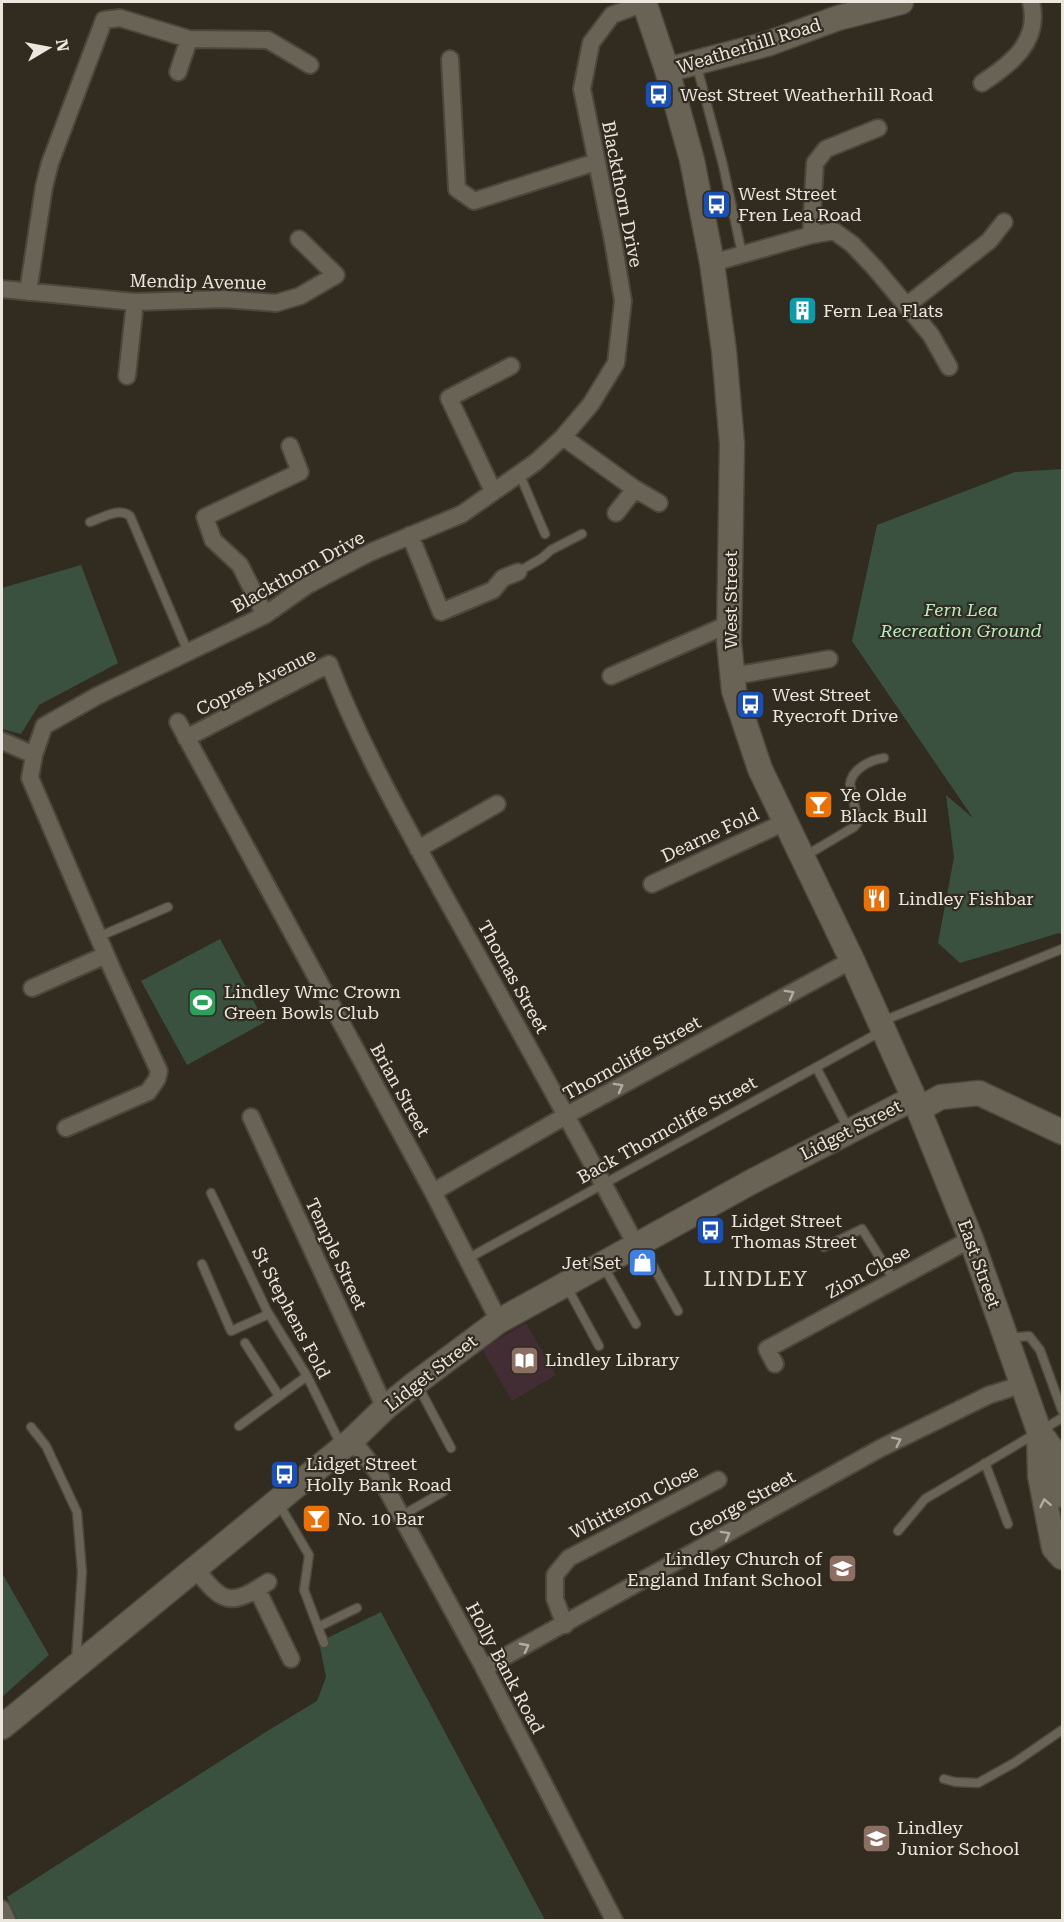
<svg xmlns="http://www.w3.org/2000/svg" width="1064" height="1922" font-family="'Roboto Serif',serif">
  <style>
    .commercial { fill: #412d33 }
    .green { fill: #3a5140 }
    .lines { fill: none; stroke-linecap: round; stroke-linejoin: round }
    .lane-casing { stroke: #4b473c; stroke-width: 11 }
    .street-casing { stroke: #4b473c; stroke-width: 20 }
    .secondary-casing { stroke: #4b473c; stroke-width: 27 }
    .lane { stroke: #696356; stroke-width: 8 }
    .street { stroke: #696356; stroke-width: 16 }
    .secondary { stroke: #696356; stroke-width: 24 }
    .oneway { stroke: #b0aca1 }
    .labels { text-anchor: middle; stroke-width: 4.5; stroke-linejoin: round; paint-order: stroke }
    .street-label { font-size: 18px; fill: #ebe7df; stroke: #312b20 }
    .poi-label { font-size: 18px; fill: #ebe7df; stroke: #312b20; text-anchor: start }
    .park-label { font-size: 18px; font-style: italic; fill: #b5ecc3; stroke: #312b20 }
    .quarter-label { font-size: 21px; letter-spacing: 1.5px; fill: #e7dfd0; stroke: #312b20 }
  </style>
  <rect width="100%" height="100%" fill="#312b20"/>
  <path class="commercial" d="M 526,1323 L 556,1375 L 512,1401 L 482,1349 Z"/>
  <path class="green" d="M 1062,469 L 1062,935 L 1059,933 L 960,963 L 938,943 L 954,857 L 946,795 L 973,818 L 852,641 L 877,525 L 1015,472 Z
    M 81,565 L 118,663 L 39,705 L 21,734 L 2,729 L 2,588 Z
    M 220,939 L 265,1022 L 187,1065 L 141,981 Z
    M 2,1573 L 49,1655 L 2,1697 Z
    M 381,1612 L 545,1920 L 18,1920 L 7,1897 L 269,1730 L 317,1701 L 326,1677 L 319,1642 Z"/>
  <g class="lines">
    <defs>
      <path id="lane" d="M 696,63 L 723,165 L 742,254
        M 519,473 L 545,534
        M 90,522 C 102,518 119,507 130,516 L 188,652
        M 518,572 L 542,558 L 551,550 L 582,534
        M 805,856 L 854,827 L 858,822 L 850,784 C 852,769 870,760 884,758
        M 98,937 L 168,907
        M 880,1022 L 1062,949
        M 816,1067 L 848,1128
        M 211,1193 L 267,1311 L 307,1376 L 341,1445
        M 642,1246 L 678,1311
        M 824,1247 L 862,1229 L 894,1280
        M 467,1259 L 882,1031
        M 202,1264 L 231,1331 L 269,1314
        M 604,1267 L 636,1324
        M 567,1287 L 599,1346
        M 1007,1338 L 1029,1336 L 1040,1350 L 1062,1410
        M 245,1343 L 279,1396
        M 418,1386 L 451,1448
        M 239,1426 L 307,1376
        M 31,1427 L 46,1446 L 77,1512 L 82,1572 L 76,1660
        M 985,1463 L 1008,1524
        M 279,1504 L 309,1555 L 304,1590 L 324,1643
        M 401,1516 L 443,1492
        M 898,1531 L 925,1499 L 1062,1418
        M 318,1627 L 357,1608
        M 944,1779 L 955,1782 L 978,1783 L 1014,1763 L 1062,1730"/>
      <path id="street" d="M 450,59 L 457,189 L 474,201 L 596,162
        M 178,72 L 189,39
        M 982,83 C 1011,64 1041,41 1031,2
        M 811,235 L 815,163 L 826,149 L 878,128
        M 712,263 L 811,235 L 834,231 L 852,244 L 874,267 L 931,335 L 949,367
        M 2,289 L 135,302 L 224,299 L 276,303 L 300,296 L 336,275 L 299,239
        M 28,292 L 44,187 L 50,163 L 104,20 L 120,18 L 189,39 L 268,40 L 310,65
        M 906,306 L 989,241 L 1004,222
        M 127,376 L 135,302
        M 563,437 L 635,489 L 659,503
        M 493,491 L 449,398 L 511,366
        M 616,513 L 635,489
        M 410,535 L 441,612 L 493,590 L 503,578 L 518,572
        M 265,615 L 240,565 L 213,540 L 205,517 L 300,472 L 290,446
        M 611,676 L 729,624
        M 733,676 L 829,659
        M 178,722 L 433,1192 L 499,1321
        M 186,738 L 329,664 C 365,757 416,844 464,931 C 522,1035 580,1140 636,1245
        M 2,741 L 34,755
        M 418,849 L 497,804
        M 652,884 L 785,822
        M 32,988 L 106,955
        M 251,1117 L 385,1408
        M 66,1128 L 148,1092 L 157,1079 L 159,1071 L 112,969 L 30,778 L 34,755 L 44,726 L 97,696 L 265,615 L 306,586 L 371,552 L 462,514 L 536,462 L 563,437 L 591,404 L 616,363 L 623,301 L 613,241 L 582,89 L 591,43 L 612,15 L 644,3
        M 433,1192 L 567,1115 L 852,960
        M 775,1364 L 767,1349 L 971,1239
        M 352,1440 L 378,1473 L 401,1516 L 484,1668 L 614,1920
        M 195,1568 C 223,1604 230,1607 268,1582
        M 257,1589 L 291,1659
        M 565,1625 L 555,1599 L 555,1575 L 569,1558 L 718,1480
        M 484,1668 L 881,1448 L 989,1395 L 1024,1384
        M 2,1909 L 7,1920"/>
      <path id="secondary" d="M 644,2 L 667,70 L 692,160 L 712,263 L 724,351 L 732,444 L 729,642 L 734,691 L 760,769 L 852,960 L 914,1098 L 971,1239 L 1039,1431 L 1040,1476 L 1054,1548 L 1062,1557
        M 667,70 L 767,44 L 838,18 L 901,2
        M 919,1109 L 941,1097 L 979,1093 L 1062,1132
        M 1040,1433 L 1056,1455 L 1062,1495
        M 2,1727 L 352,1440 L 385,1408 L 416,1383 L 499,1321 L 753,1181 L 914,1098"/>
    </defs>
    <use href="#lane" class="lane-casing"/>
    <use href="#street" class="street-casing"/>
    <use href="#secondary" class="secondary-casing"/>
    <use href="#lane" class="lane"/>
    <use href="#street" class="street"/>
    <use href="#secondary" class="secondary"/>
  </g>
  <defs><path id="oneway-chevron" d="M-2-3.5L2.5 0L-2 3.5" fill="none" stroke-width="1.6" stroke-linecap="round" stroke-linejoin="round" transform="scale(1.5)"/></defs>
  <g class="oneway">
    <use href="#oneway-chevron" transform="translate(790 994) rotate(-29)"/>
    <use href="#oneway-chevron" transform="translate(619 1087) rotate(-29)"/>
    <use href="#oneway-chevron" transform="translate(897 1441) rotate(-26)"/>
    <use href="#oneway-chevron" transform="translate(1045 1503) rotate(-101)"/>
    <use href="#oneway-chevron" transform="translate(726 1535) rotate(-29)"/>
    <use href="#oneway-chevron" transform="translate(525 1647) rotate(-28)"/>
  </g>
  <defs>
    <symbol id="bus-square" viewBox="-11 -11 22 22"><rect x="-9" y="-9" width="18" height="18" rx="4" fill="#1a4fb4" stroke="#312b20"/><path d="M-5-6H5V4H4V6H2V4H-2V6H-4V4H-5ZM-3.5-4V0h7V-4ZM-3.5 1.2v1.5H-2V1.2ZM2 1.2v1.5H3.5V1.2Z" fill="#fff"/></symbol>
    <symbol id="building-square" viewBox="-11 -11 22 22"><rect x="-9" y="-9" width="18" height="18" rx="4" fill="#0f9aa8" stroke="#312b20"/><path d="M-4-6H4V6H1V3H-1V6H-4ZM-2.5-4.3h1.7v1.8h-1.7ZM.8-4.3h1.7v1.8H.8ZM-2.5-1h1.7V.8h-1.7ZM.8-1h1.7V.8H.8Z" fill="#fff"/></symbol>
    <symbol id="bar-square" viewBox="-11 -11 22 22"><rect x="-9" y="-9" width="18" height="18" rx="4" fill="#e8710a" stroke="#312b20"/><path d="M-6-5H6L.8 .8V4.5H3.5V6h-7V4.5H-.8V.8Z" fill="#fff"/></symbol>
    <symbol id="restaurant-square" viewBox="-11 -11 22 22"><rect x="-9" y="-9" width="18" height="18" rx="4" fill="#e8710a" stroke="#312b20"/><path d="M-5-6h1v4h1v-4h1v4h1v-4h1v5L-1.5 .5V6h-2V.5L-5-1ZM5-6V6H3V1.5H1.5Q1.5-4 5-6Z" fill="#fff"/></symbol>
    <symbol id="stadium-square" viewBox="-11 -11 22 22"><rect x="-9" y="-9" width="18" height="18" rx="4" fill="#2e9e5b" stroke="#312b20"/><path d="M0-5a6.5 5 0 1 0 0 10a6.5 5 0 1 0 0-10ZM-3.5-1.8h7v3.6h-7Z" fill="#fff"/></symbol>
    <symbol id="shop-square" viewBox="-11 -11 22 22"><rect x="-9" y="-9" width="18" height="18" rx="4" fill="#3f7fe0" stroke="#312b20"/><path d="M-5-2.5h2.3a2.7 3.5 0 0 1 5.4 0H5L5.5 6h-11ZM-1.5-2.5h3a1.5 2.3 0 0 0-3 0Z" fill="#fff"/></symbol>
    <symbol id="library-square" viewBox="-11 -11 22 22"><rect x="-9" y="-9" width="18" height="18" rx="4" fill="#8d6e63" stroke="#312b20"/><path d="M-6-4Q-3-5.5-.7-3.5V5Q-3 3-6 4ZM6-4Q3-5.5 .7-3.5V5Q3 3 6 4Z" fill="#fff"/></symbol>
    <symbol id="school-square" viewBox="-11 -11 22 22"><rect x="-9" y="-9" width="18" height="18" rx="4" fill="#8d6e63" stroke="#312b20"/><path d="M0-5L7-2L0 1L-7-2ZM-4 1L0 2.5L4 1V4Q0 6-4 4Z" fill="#fff"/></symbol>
  </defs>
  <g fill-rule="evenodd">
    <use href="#bus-square" x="642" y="78" width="33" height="33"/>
    <use href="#bus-square" x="700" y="188" width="33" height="33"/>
    <use href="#building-square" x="786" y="294" width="33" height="33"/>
    <use href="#bus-square" x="734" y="688" width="33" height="33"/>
    <use href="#bar-square" x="802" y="788" width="33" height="33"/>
    <use href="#restaurant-square" x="860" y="882" width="33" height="33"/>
    <use href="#stadium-square" x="186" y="986" width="33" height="33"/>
    <use href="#bus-square" x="694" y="1214" width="33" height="33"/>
    <use href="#shop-square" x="626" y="1246" width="33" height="33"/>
    <use href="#library-square" x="508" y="1344" width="33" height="33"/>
    <use href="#bus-square" x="268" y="1458" width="33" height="33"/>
    <use href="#bar-square" x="300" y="1502" width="33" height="33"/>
    <use href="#school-square" x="826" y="1552" width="33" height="33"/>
    <use href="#school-square" x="860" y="1822" width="33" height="33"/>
  </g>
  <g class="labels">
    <g class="street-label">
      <text transform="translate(749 46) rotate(-17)" y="6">Weatherhill Road</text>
      <text transform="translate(622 194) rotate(79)" y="6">Blackthorn Drive</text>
      <text transform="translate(198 282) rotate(1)" y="6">Mendip Avenue</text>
      <text transform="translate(298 572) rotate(-29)" y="6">Blackthorn Drive</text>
      <text transform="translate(731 600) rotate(-90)" y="6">West Street</text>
      <text transform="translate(256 682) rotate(-26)" y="6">Copres Avenue</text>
      <text transform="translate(710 835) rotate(-25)" y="6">Dearne Fold</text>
      <text transform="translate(513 977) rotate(61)" y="6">Thomas Street</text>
      <text transform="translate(632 1058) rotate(-29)" y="6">Thorncliffe Street</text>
      <text transform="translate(400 1090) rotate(61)" y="6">Brian Street</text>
      <text transform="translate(667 1130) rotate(-29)" y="6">Back Thorncliffe Street</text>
      <text transform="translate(851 1130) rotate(-27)" y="6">Lidget Street</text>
      <text transform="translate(336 1254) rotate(65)" y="6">Temple Street</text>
      <text transform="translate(979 1264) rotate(70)" y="6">East Street</text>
      <text transform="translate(868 1272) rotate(-28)" y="6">Zion Close</text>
      <text transform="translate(291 1313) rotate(62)" y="6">St Stephens Fold</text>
      <text transform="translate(431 1373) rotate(-38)" y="6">Lidget Street</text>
      <text transform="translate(634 1502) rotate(-27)" y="6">Whitteron Close</text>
      <text transform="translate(742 1504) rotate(-29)" y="6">George Street</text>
      <text transform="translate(505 1668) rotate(62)" y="6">Holly Bank Road</text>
    </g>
    <g class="poi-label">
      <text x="680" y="101">West Street Weatherhill Road</text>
      <text x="738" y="200">West Street<tspan x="738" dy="21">Fren Lea Road</tspan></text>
      <text x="823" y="317">Fern Lea Flats</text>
      <text x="772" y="701">West Street<tspan x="772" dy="21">Ryecroft Drive</tspan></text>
      <text x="840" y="801">Ye Olde<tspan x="840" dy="21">Black Bull</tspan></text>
      <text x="898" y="905">Lindley Fishbar</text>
      <text x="224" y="998">Lindley Wmc Crown<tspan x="224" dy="21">Green Bowls Club</tspan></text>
      <text x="731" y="1227">Lidget Street<tspan x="731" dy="21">Thomas Street</tspan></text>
      <text x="621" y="1269" text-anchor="end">Jet Set</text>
      <text x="545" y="1366">Lindley Library</text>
      <text x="306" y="1470">Lidget Street<tspan x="306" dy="21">Holly Bank Road</tspan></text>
      <text x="337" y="1525">No. 10 Bar</text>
      <text x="822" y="1565" text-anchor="end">Lindley Church of<tspan x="822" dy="21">England Infant School</tspan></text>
      <text x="897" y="1834">Lindley<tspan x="897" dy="21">Junior School</tspan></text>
    </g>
    <g class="park-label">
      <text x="961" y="616">Fern Lea<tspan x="961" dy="21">Recreation Ground</tspan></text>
    </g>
    <g class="quarter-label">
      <text x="756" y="1286">LINDLEY</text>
    </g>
  </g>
  <rect width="1064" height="1922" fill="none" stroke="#ebe7df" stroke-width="6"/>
  <g transform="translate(48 48) rotate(80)" stroke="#312b20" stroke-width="4.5" paint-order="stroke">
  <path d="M0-4.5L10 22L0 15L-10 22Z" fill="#ebe7df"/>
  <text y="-9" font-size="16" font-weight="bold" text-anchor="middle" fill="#ebe7df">N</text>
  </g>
</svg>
